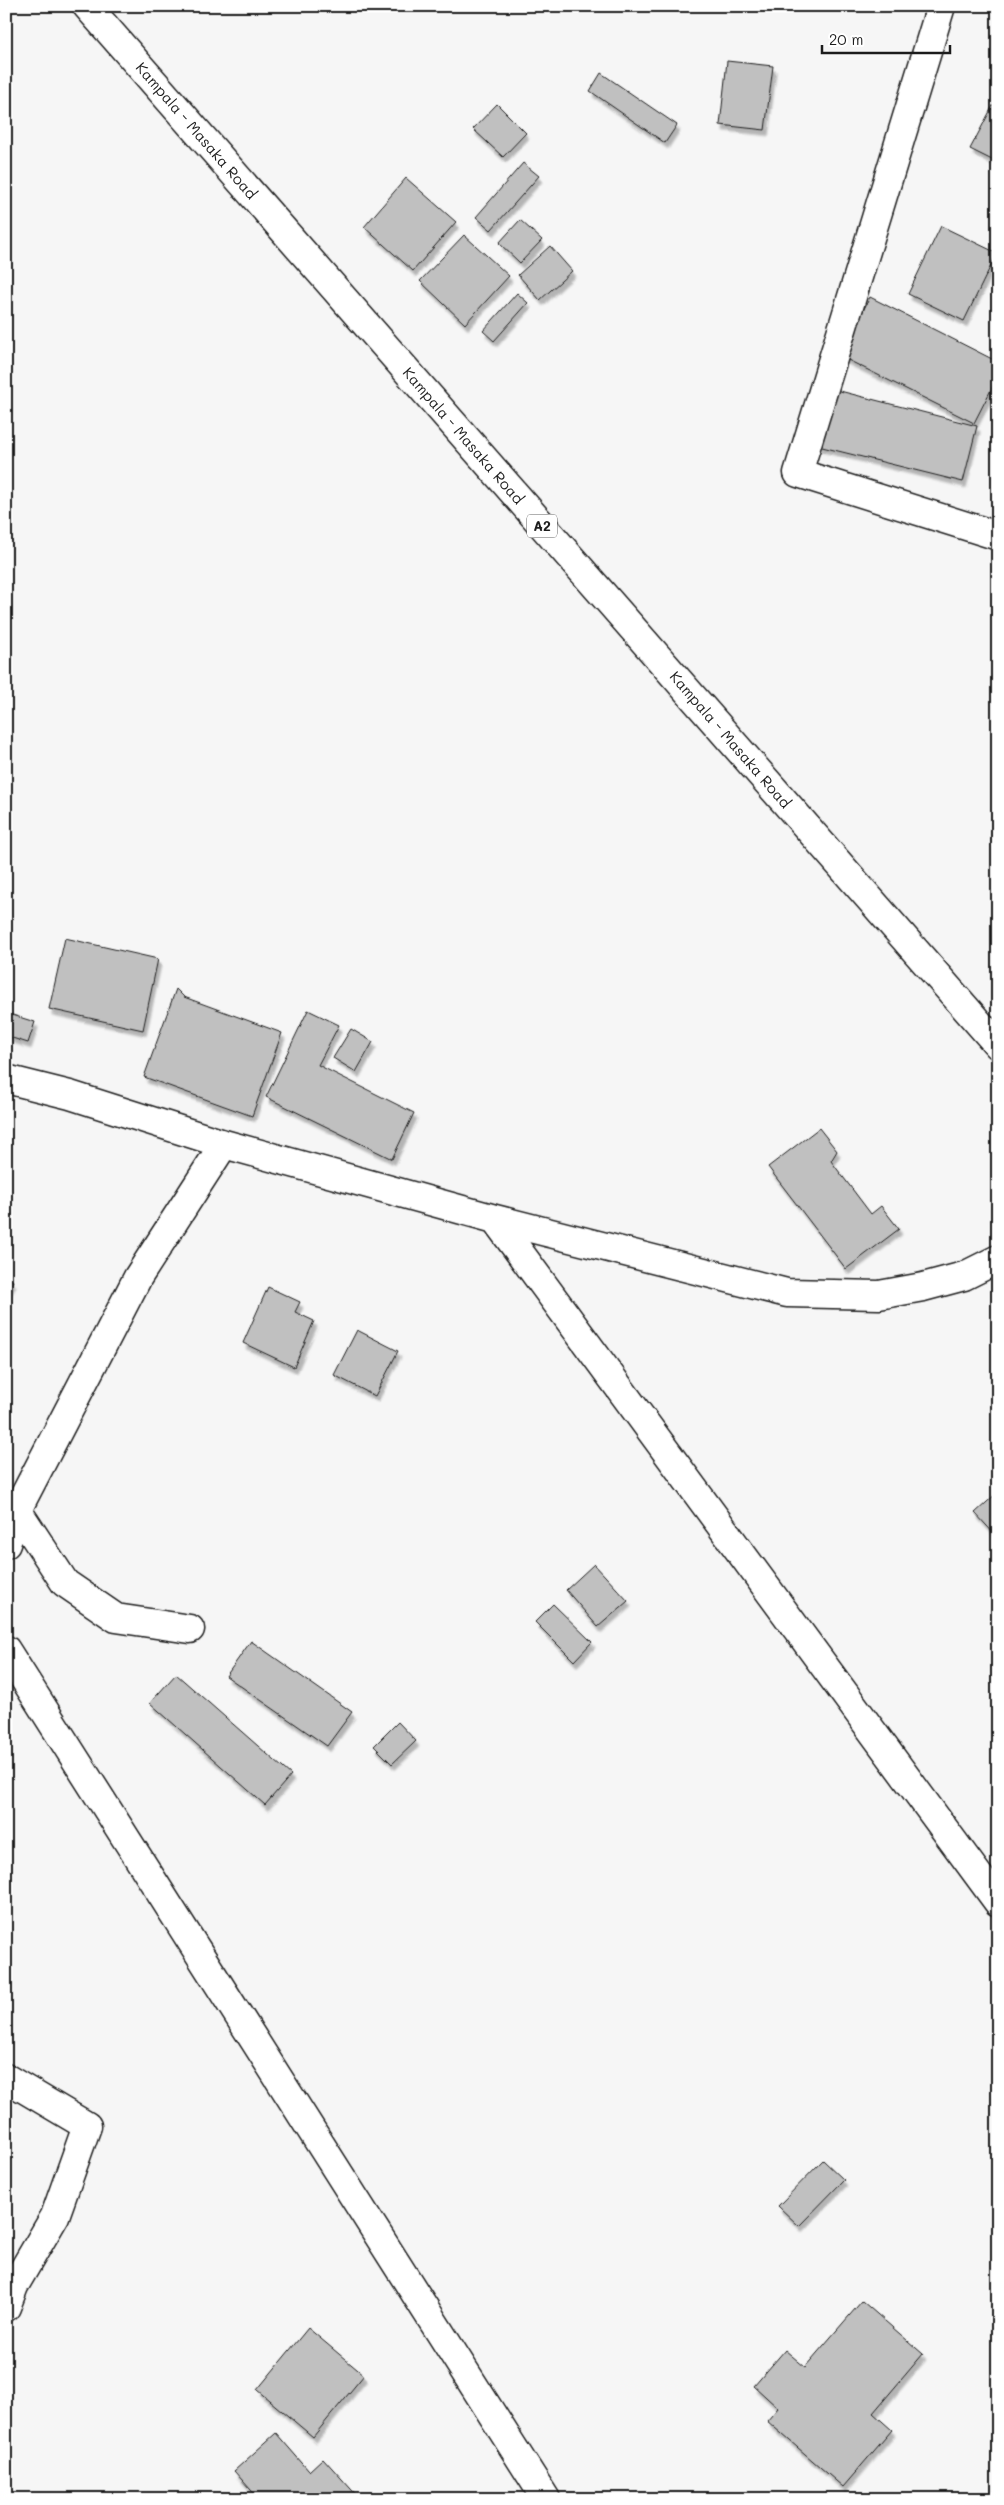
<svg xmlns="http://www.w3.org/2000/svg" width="1004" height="2505" font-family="Mali,sans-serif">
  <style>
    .building { fill: #c0c0c0; stroke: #1c1c1c; filter: url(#shadow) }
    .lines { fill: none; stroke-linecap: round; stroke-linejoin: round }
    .street-casing { stroke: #1c1c1c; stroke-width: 31 }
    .primary-casing { stroke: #1c1c1c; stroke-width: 31 }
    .street { stroke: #fff; stroke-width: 28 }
    .primary { stroke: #fff; stroke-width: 28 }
    .labels { text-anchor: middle; stroke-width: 4; stroke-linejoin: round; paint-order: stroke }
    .shield { fill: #fff; stroke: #606060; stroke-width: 1 }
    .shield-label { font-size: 14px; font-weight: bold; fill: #1c1c1c }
    .street-label { font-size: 15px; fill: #1c1c1c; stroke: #fff }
  </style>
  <defs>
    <filter id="shadow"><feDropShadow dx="3" dy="5.5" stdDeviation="1" flood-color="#0004"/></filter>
  </defs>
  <rect width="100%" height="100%" fill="#f6f6f6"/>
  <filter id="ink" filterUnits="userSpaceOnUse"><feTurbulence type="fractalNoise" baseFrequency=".02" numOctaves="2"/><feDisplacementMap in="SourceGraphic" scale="10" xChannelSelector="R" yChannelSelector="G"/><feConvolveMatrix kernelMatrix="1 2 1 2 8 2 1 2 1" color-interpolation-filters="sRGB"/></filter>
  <g filter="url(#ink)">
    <path class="building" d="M 727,61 L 773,66 L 765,130 L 720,125 Z
      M 601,73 L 677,125 L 665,143 L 590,91 Z
      M 998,96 L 998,163 L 970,149 Z
      M 497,104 L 526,133 L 503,157 L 473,129 Z
      M 523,163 L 539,176 L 491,230 L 476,217 Z
      M 406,178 L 456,222 L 413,271 L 364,227 Z
      M 520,220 L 542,240 L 520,263 L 499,243 Z
      M 941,226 L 997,253 L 964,321 L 908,294 Z
      M 464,235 L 509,276 L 465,324 L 420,281 Z
      M 550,246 L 572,271 L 540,300 L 518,275 Z
      M 517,293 L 528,303 L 494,341 L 483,331 Z
      M 870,297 L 998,362 L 998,376 L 974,423 L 840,356 Z
      M 832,389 L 977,426 L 963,482 L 818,446 Z
      M 65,938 L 158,959 L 143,1030 L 49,1009 Z
      M 176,989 L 184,997 L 282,1033 L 252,1116 L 144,1077 Z
      M 308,1010 L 339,1025 L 318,1065 L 414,1113 L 392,1159 L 266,1097 Z
      M 6,1013 L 35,1022 L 28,1043 L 6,1036 Z
      M 351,1029 L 373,1042 L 356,1072 L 333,1058 Z
      M 819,1128 L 837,1151 L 831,1161 L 871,1214 L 881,1206 L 899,1229 L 846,1269 L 768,1167 Z
      M 6,1277 L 13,1281 L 6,1293 Z
      M 268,1287 L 300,1302 L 295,1312 L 314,1321 L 294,1367 L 243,1343 Z
      M 357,1330 L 398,1351 L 375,1396 L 334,1375 Z
      M 998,1492 L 998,1538 L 975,1513 Z
      M 594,1564 L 628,1601 L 598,1627 L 566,1590 Z
      M 553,1604 L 592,1642 L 574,1661 L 535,1622 Z
      M 251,1641 L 352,1712 L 327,1746 L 226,1676 Z
      M 176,1674 L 291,1775 L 265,1805 L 150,1703 Z
      M 398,1722 L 416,1741 L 392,1764 L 374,1746 Z
      M 823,2160 L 844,2180 L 799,2226 L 778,2206 Z
      M 862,2301 L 923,2354 L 873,2413 L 892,2430 L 843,2487 L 767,2421 L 778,2408 L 754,2386 L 785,2350 L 805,2367 Z
      M 308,2328 L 364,2375 L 313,2437 L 257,2390 Z
      M 276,2433 L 309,2471 L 323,2458 L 360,2499 L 259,2499 L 234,2471 Z"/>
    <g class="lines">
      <defs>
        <path id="street" d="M 941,6 L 798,473 L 998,536
          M 6,1079 L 70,1095 L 224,1144 L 495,1219 L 787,1293 L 879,1295 L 923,1287 L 964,1276 L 998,1259
          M 495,1219 L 998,1902
          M 17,1510 L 65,1583 L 116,1618 L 190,1629
          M 6,1544 L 17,1510 L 138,1277 L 224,1144
          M 6,1650 L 546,2499
          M 6,2078 L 87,2126 L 55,2216 L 14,2286 L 6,2307"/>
        <path id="primary" d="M 87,6 L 998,1045"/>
      </defs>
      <use href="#street" class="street-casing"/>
      <use href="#primary" class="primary-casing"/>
      <use href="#street" class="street"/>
      <use href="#primary" class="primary"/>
    </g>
  </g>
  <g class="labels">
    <rect class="shield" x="527" y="514.5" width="30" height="23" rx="4"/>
    <g class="shield-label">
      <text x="542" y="531">A2</text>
    </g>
    <g class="street-label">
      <text transform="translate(196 131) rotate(49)" y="5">Kampala - Masaka Road</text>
      <text transform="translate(463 436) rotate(49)" y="5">Kampala - Masaka Road</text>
      <text transform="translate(730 740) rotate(49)" y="5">Kampala - Masaka Road</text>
    </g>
  </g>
  <rect width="1004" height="2505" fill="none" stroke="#fff" stroke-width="25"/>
  <rect x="12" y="12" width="979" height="2480" fill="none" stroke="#1c1c1c" stroke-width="2" filter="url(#ink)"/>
  <path d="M822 45v8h128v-8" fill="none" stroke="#1c1c1c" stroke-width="2.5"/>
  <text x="829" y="45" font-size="15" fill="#1c1c1c" stroke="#ffffff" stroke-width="4" paint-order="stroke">20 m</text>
</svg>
